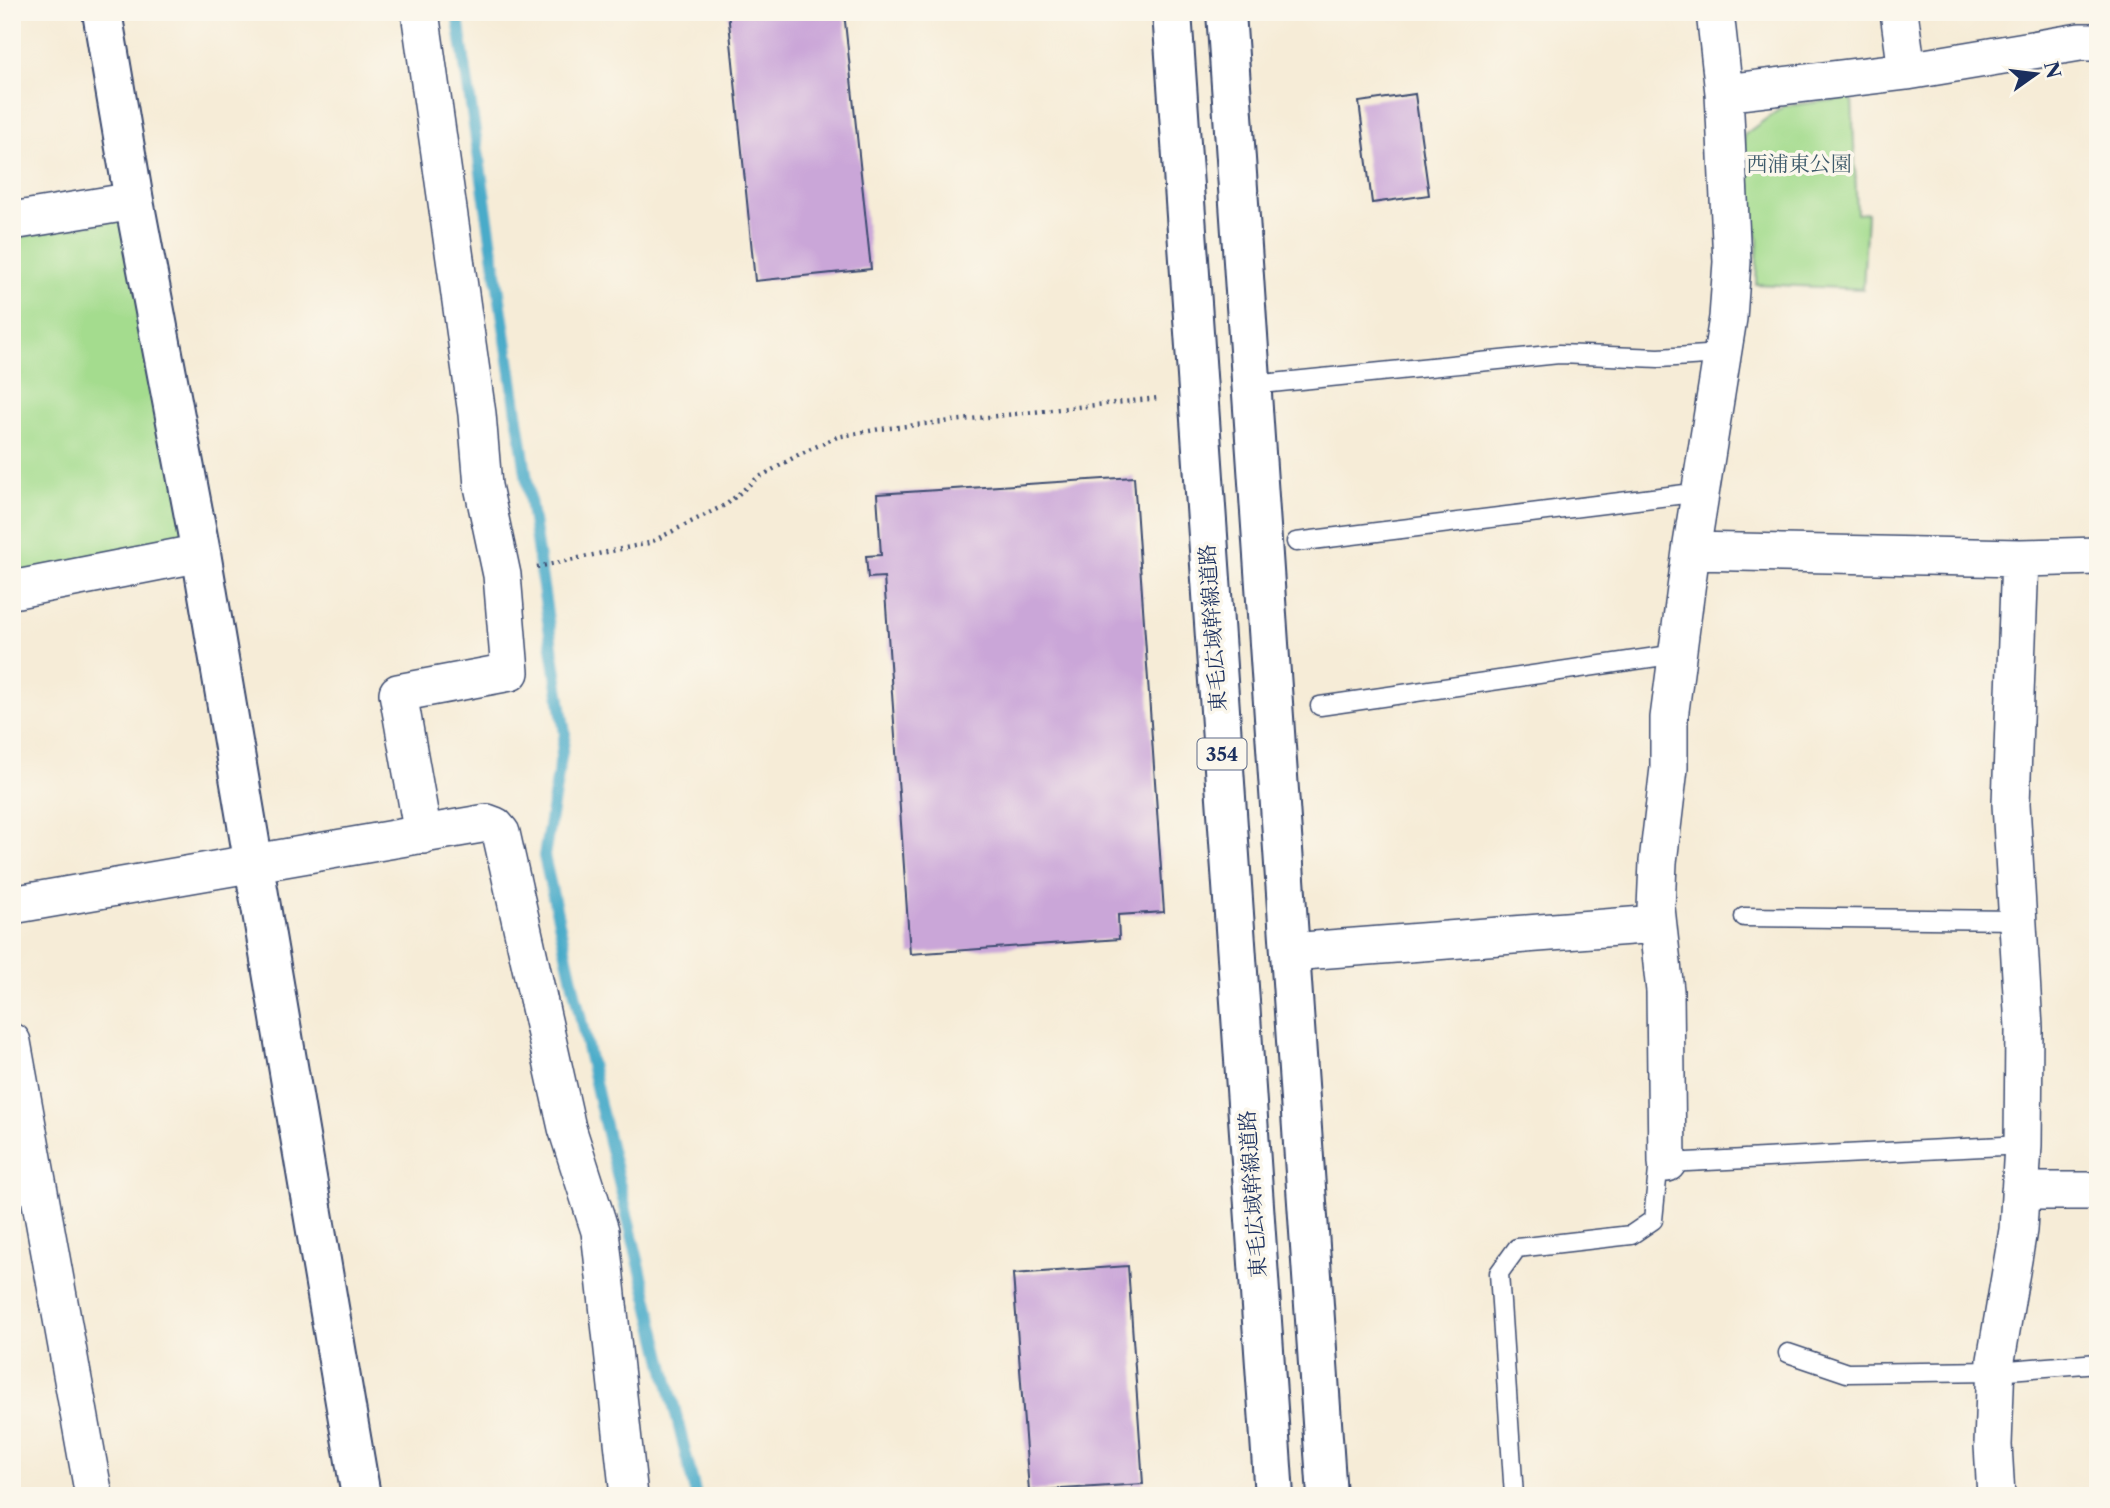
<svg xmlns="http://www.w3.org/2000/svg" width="2110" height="1508" font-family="'Libre Caslon Text','Noto Serif JP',serif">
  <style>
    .green { fill: #a4dc8e; stroke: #608676; stroke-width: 2 }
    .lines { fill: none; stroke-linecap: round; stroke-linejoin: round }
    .stream { stroke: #4aabc9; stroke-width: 12 }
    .building { fill: #caa6d8 }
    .lane-casing { stroke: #3c4b70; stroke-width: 21 }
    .street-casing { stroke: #3c4b70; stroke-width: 40 }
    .secondary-casing { stroke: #3c4b70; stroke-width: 42 }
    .highway-casing { stroke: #3c4b70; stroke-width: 42 }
    .path { stroke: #3c4b70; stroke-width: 4.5; stroke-dasharray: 2 5; stroke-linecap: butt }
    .lane { stroke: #fff; stroke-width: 18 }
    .street { stroke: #fff; stroke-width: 37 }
    .secondary { stroke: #fff; stroke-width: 38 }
    .highway { stroke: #fff; stroke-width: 38 }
    .labels { text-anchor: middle; stroke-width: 7; stroke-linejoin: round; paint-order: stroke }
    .shield { fill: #fbf7ec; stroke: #5e6b89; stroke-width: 2 }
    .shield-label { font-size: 19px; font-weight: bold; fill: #1b2f5e }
    .park-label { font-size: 21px; fill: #3d5a6a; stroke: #fbf7ec }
    .street-label { font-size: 21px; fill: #1b2f5e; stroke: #fbf7ec }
  </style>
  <rect width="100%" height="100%" fill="#fbf7ec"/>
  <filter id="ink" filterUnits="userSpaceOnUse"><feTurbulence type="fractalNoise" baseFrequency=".0143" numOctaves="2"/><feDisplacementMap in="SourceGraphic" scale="14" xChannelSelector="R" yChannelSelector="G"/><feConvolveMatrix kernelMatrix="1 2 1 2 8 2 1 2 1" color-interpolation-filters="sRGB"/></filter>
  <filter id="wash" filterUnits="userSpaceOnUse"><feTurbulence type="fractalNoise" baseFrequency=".00686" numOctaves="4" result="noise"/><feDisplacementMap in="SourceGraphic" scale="28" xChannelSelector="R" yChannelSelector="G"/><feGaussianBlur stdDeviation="1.57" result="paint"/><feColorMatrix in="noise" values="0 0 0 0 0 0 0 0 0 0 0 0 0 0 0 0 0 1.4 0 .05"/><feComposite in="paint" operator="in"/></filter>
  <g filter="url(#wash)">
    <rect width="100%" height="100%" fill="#f6ecd7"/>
    <path class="green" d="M 1852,98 L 1857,214 L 1867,213 L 1863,289 L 1756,284 L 1758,239 L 1744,180 L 1744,135 L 1784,106 Z
      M 139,216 L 187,542 L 12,577 L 12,238 Z"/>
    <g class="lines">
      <path class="stream" d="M 457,12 L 565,734 L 544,856 L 602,1113 L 696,1496"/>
    </g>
    <g id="blocks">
      <path class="building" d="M 728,12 L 844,12 L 871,269 L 755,281 Z
        M 1415,94 L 1429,195 L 1372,203 L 1359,102 Z
        M 1134,477 L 1164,912 L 1118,915 L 1119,939 L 910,954 L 884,577 L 868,578 L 866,556 L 881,555 L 877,494 Z
        M 1128,1266 L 1143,1484 L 1029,1491 L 1013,1274 Z"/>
    </g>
  </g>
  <g filter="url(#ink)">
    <use href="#blocks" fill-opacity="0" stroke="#3c4b70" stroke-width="2"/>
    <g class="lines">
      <defs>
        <path id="lane" d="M 1252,385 L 1559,354 L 1659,358 L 1722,354
          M 1296,542 L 1701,492
          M 1320,706 L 1677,654
          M 1744,917 L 2018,920
          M 1788,1353 L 1847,1373 L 1996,1371 L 2098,1363
          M 1514,1496 L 1499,1273 L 1517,1248 L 1631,1235 L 1653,1220 L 1658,1170 L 1667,1163 L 2023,1145"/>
        <path id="street" d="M 420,12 L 477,414 L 483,486 L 502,575 L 510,672 L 398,693 L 423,835
          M 1899,12 L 1907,71
          M 1724,93 L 1907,71 L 2080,42 L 2098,42
          M 12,221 L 134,201
          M 1691,551 L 2020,558 L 2098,556
          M 12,590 L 201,553
          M 12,905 L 487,823 L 495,826 L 501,833 L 567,1128 L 600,1231 L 629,1496
          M 1290,952 L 1657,924
          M 12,1042 L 94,1496
          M 1667,1163 L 1665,991 L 1656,908 L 1658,862 L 1669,768 L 1669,718 L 1691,551 L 1728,318 L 1732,262 L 1724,93 L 1715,12
          M 2020,1191 L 2098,1191
          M 1996,1496 L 1993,1445 L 1996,1360 L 2018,1230 L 2023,1145 L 2024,1028 L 2011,804 L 2020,558"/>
        <path id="secondary" d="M 102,12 L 134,201 L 201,553 L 361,1496"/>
        <path id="highway" d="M 1172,12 L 1274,1496
          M 1226,12 L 1327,1496"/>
      </defs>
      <use href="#lane" class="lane-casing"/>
      <use href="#street" class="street-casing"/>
      <use href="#secondary" class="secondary-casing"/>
      <use href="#highway" class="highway-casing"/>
      <path class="path" d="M 537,567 L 649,543 L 727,504 L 756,479 L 800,454 L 837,437 L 880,429 L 1159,398"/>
      <use href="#lane" class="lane"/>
      <use href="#street" class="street"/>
      <use href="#secondary" class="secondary"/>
      <use href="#highway" class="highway"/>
    </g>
  </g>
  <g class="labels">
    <rect class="shield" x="1197.5" y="738.5" width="49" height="31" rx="5"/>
    <g class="shield-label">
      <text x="1222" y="761">354</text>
    </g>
    <g class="park-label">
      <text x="1799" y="171">西浦東公園</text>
    </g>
    <g class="street-label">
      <text transform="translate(1213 628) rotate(-94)" y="7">東毛広域幹線道路</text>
      <text transform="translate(1253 1194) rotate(-94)" y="7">東毛広域幹線道路</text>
    </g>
  </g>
  <rect width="2110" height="1508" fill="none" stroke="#fbf7ec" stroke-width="42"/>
  <g transform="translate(2036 74) rotate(76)" stroke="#fbf7ec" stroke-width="5" paint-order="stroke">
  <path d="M0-5L12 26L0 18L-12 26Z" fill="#1b2f5e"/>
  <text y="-10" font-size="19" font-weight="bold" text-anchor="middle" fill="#1b2f5e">N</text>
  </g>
</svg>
